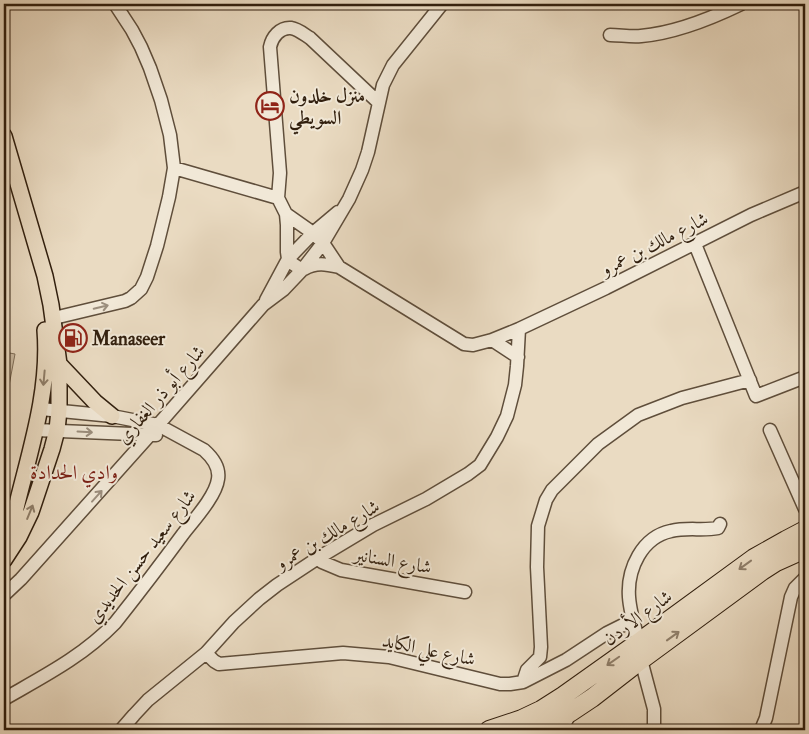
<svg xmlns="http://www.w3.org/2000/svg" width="809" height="734" font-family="'IM FELL Double Pica',Amiri,serif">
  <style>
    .green { fill: #cbbba3; stroke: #7e6d58 }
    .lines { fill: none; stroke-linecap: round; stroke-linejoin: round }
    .minor-casing { stroke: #5f4e3b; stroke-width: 15 }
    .major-casing { stroke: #311f0e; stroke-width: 18 }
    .highway-casing { stroke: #311f0e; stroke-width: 20 }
    .minor { stroke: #f1e8d7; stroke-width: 12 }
    .major { stroke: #eadbc2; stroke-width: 15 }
    .highway { stroke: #eadbc2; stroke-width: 18 }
    .oneway { stroke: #9b8e7d }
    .oneway2 { stroke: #8e7d68 }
    .labels { text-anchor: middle; stroke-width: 4; stroke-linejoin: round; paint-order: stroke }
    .poi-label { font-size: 19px; font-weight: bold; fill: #311f0e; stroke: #f1e8d7; text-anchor: start }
    .street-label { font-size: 19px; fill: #311f0e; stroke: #f1e8d7 }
    .neighbourhood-label { font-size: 20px; fill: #7a1f14; stroke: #f1e8d7 }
  </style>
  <rect width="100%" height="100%" fill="#eadbc2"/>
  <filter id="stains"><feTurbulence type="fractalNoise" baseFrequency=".004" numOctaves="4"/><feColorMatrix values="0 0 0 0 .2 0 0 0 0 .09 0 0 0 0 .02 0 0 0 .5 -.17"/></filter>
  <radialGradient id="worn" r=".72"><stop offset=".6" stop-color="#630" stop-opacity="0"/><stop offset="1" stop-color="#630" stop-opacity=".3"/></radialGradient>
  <path class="green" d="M 4,352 L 15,354 L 4,412 Z"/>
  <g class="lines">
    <defs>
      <path id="minor" d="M 610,35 C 620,35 631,37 641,36 C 675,33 710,19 741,4
        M 174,168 L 278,198
        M 286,214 L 313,233 L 323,243 L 339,267
        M 695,244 L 756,396 L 805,377
        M 304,269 C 316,262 326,264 339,267 L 464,344 L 473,345 L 492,340 L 519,329 L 606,288 L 751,215 L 805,192
        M 302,270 L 293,264 L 288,259 L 287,252 L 287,225 L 286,214 L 278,198 L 280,173 L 270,47 C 272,37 280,27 291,28 C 298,29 305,35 310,38 L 379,103
        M 266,300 L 288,259 L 313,233 L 338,212
        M 54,318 L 125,301 L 131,298 L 141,289 L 147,277 L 157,246 L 169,197 L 174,168 L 170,135 L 161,100 L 150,68 L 141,47 L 132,30 L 115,4
        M 492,340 L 518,357
        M 36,430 L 156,435
        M 770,430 L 805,509
        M 318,558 L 322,562 L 341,570 L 465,592
        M 4,595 L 21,579 L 148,437 L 158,425 L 263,305 L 283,290 L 302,270 L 323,243 L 349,199 L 362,170 L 368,152 L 383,85 L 393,65 L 442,4
        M 639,642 C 635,628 630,612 629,597 C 627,569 642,537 671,531 C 687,527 703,531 718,528 L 720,524
        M 206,653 L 214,661 L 219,664 L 343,653 L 389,657 L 500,684 L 510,684 L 523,682 L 566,660 L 607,633 L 633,620
        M 641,660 L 654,709 L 654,730
        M 523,682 L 527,670 L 540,657 L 541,647 L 537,567 L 538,526 L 546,500 L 552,490 L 598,444 L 638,415 L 682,398 L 750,380
        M 4,699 C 44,676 82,657 115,623 C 138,594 161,564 183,534 C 193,521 216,496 218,479 C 220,467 213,458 204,450 L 158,425 L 112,416 L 41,409
        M 121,730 L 134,715 L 148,700 L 206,653 L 234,622 L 259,599 L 277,585 L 318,558 L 373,525 L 426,499 L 468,474 L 480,465 L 497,437 L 507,416 L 515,385 L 517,366 L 519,329
        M 561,730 L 571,712
        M 761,730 L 766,718 L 791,597 L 795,588 L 805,578"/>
      <path id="major" d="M 4,136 L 45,276 L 51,305 L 59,364 L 59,410 L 57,430 L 52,449 L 31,512 L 19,537 L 4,560
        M 59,364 L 95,402 L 112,416
        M 9,546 C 11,533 13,521 16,508 C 30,450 50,391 45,330"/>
      <path id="highway" d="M 489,730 L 522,719 L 541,710 L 563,696 L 639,642 L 754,558 L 786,540 L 805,530
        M 531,730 L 558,719 L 571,712 L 592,698 L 641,660 L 762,571 L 776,562 L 805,549"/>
    </defs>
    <use href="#minor" class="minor-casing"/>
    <use href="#major" class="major-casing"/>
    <use href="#highway" class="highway-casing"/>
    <use href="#minor" class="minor"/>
    <use href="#major" class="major"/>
    <use href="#highway" class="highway"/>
  </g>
  <defs><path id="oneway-shaft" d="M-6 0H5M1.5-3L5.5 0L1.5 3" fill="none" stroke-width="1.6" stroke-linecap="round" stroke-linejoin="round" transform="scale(1.25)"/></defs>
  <g class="oneway">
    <use href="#oneway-shaft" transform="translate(101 307) rotate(-13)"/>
    <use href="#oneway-shaft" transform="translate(85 432) rotate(3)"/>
    <use href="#oneway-shaft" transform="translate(97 496) rotate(-48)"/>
  </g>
  <g class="oneway2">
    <use href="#oneway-shaft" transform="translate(44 378) rotate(95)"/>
    <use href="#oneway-shaft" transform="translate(30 512) rotate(-68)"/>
    <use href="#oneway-shaft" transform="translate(745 565) rotate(144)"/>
    <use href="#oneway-shaft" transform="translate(673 636) rotate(-36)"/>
    <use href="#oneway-shaft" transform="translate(613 661) rotate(145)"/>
  </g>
  <defs>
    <symbol id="hotel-ring" viewBox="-11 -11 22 22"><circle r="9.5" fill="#f1e8d7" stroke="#8f2418" stroke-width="1.5"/><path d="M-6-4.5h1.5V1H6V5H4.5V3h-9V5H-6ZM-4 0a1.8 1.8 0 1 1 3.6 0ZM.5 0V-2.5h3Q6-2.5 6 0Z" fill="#8f2418"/></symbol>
    <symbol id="fuel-ring" viewBox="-11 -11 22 22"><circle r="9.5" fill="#f1e8d7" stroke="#8f2418" stroke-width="1.5"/><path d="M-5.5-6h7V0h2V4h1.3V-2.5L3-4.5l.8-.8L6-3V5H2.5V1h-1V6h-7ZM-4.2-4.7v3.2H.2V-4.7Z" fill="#8f2418"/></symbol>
  </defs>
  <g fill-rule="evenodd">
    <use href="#hotel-ring" x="254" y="90" width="32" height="32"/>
    <use href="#fuel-ring" x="57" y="322" width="32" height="32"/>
  </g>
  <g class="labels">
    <g class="poi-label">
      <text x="289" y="102">منزل خلدون<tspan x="289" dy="22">السويطي</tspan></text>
      <text x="92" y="345">Manaseer</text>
    </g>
    <g class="street-label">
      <text transform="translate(654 243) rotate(-27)" y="7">شارع مالك بن عمرو</text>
      <text transform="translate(160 394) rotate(-49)" y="7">شارع أبو ذر الغفاري</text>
      <text transform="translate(327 534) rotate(-31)" y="7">شارع مالك بن عمرو</text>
      <text transform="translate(141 556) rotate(-52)" y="7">شارع سعيد حسن الحديدي</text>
      <text transform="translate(393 560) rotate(10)" y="7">شارع السنانير</text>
      <text transform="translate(637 617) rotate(-36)" y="7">شارع الأردن</text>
      <text transform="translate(429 649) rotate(12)" y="7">شارع علي الكايد</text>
    </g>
    <g class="neighbourhood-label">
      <text x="74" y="479">وادي الحدادة</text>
    </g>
  </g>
  <rect width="809" height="734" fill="none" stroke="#eadbc2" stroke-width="20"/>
  <rect x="5" y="5" width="799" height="724" fill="none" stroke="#311f0e" stroke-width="2.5"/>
  <rect x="10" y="10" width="789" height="714" fill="none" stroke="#311f0e"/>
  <rect width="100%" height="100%" filter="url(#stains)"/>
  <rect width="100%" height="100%" fill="url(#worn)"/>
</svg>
